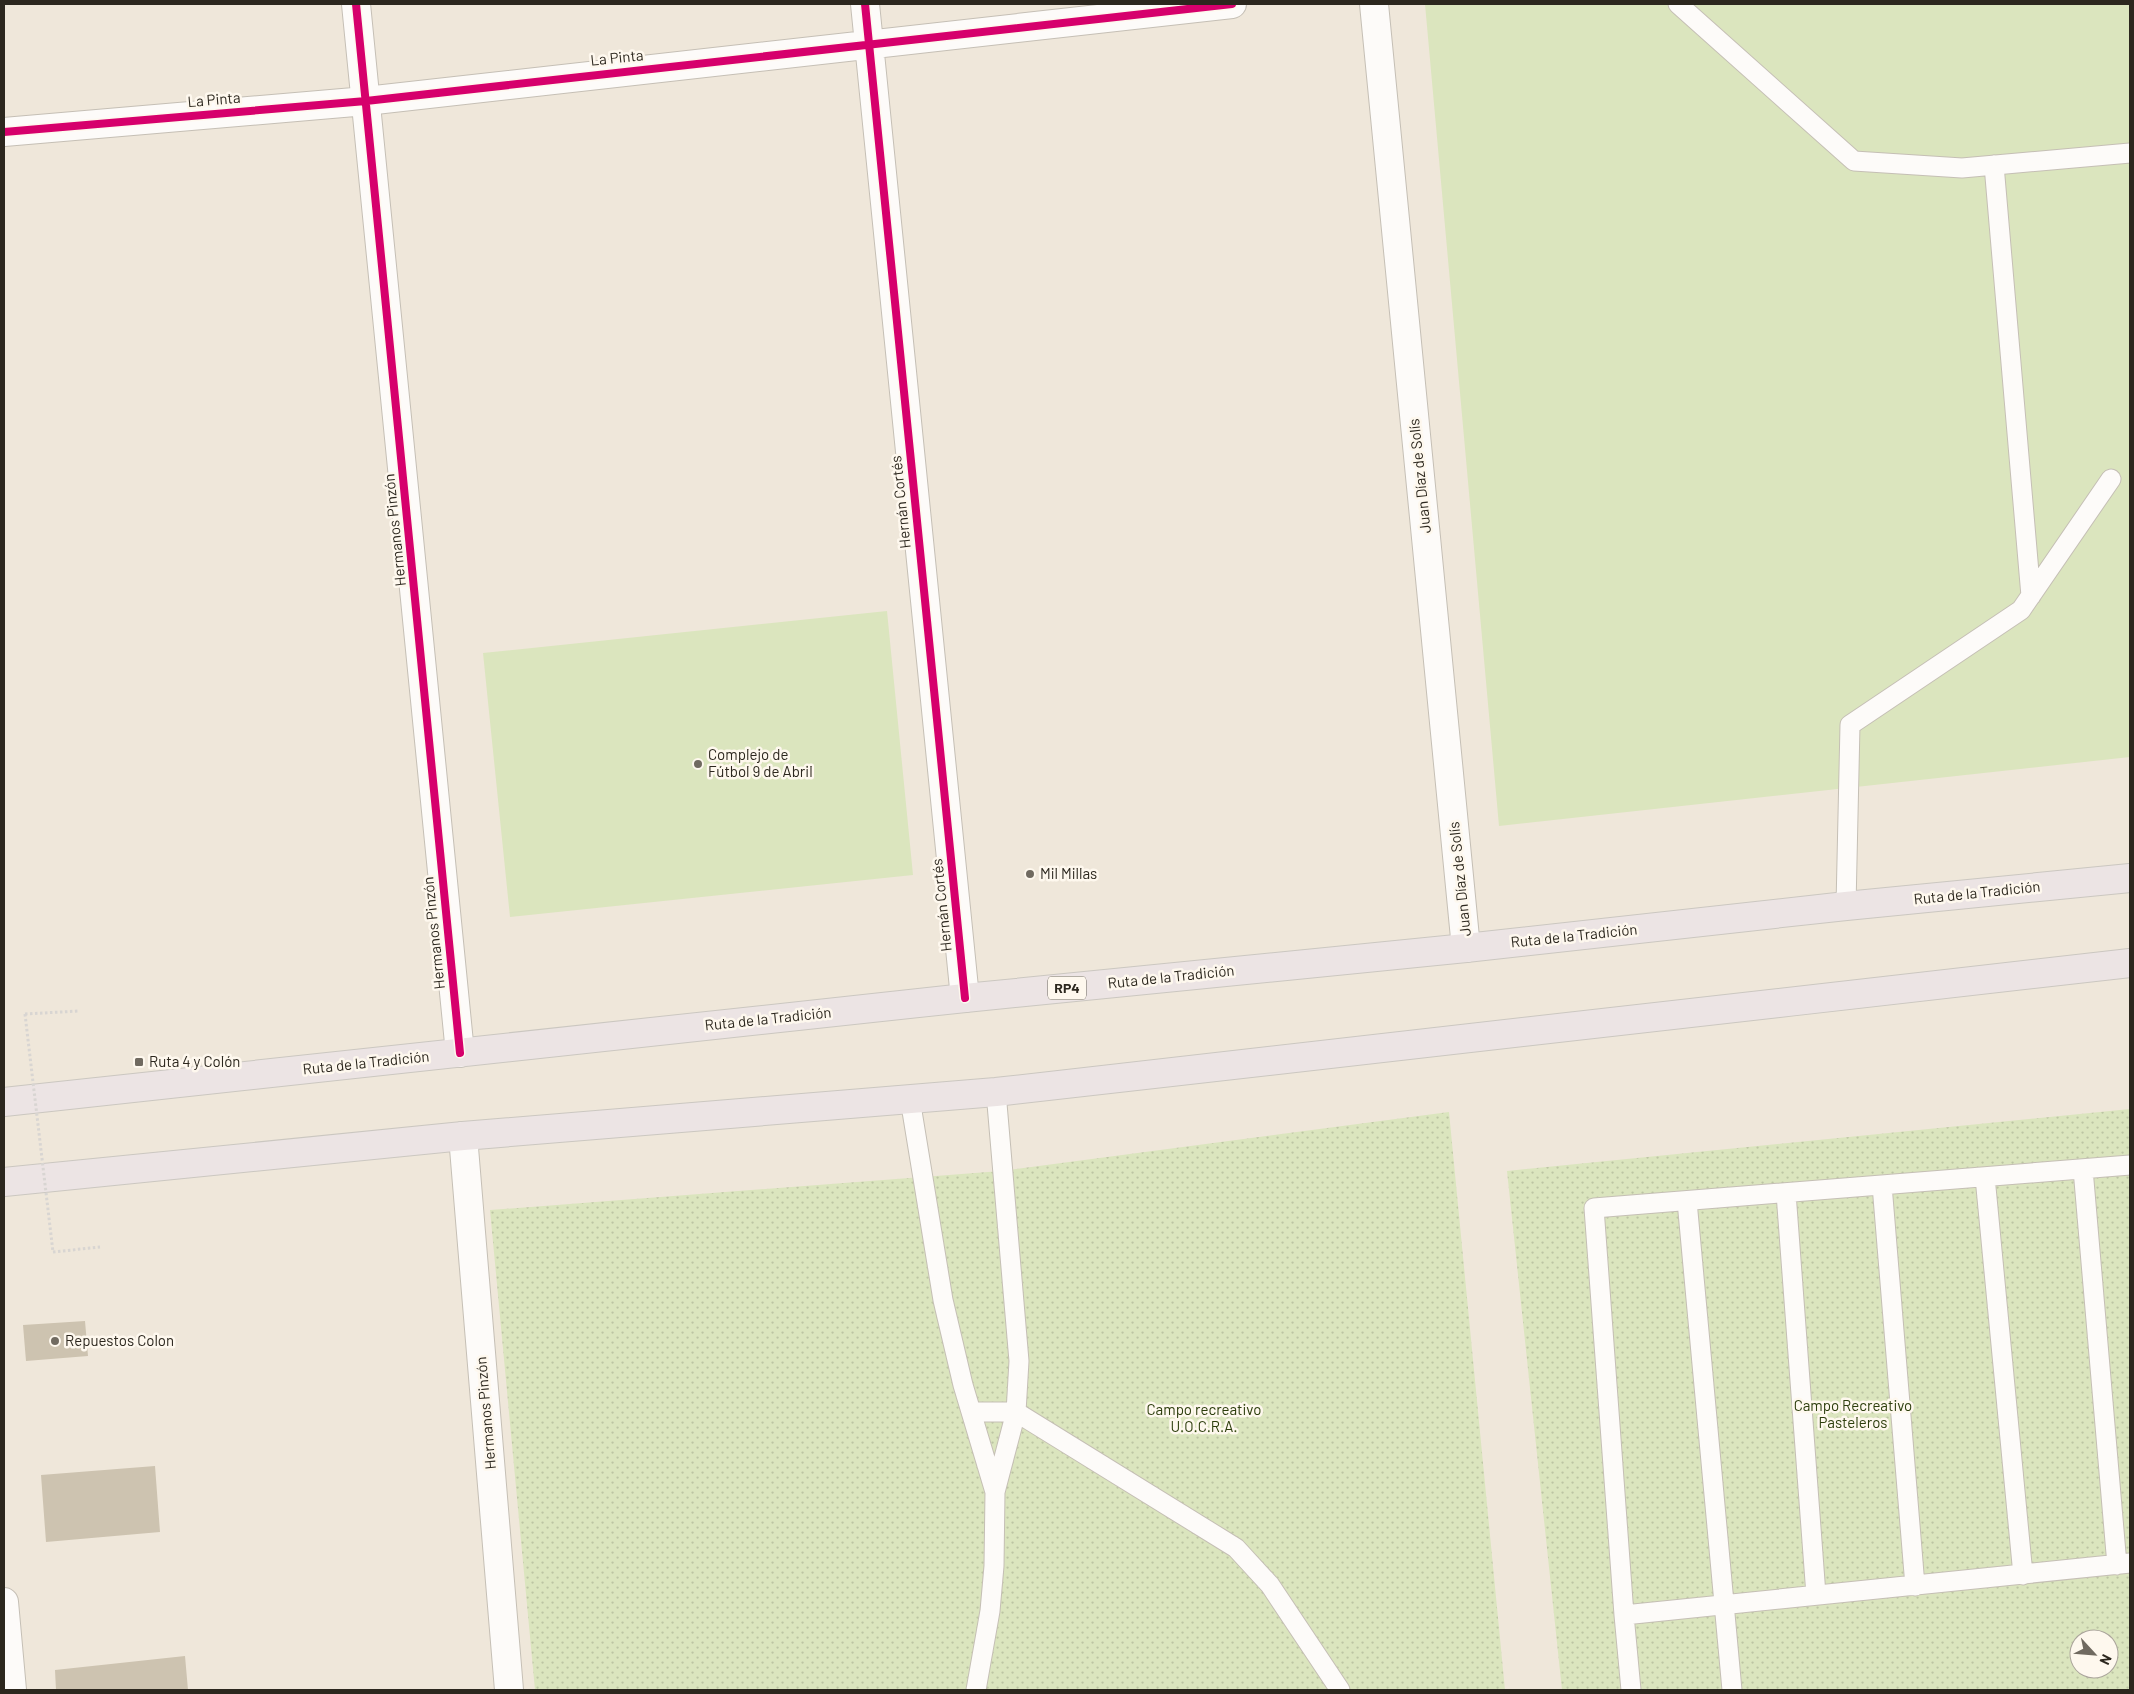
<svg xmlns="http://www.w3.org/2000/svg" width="2134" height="1694" font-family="Barlow,sans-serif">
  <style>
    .park { fill: url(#park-dots); fill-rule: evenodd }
    .pitch { fill: #dbe5be }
    .building { fill: #cdc3b0 }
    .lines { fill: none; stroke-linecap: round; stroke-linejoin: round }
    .service-casing { stroke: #c5bfb5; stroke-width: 21 }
    .minor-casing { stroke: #c5bfb5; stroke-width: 30 }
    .primary-casing { stroke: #cbc7c0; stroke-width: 30 }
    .path { stroke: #d8d5d2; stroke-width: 3; stroke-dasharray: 2.5 2.5; stroke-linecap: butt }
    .service { stroke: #fdfbf9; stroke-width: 19 }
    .minor { stroke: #fdfbf9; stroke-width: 28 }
    .primary { stroke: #ece4e4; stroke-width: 28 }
    .path-bridge { stroke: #d8d5d2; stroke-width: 3; stroke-dasharray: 2.5 2.5; stroke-linecap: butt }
    .cycleway-casing { stroke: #fef8ee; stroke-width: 11 }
    .cycleway { stroke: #d6006c; stroke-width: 8 }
    .poi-dot { fill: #706a60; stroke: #fef8ee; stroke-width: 2 }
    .labels { text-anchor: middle; stroke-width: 5; stroke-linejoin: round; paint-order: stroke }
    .shield { fill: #fef8ee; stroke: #6b665c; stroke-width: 1 }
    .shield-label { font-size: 14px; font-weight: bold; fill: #2c271e }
    .street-label { font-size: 15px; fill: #2c271e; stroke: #fef8ee }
    .poi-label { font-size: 15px; fill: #2c271e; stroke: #fef8ee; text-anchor: start }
    .park-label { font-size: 15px; fill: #2d3e0d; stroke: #fef8ee }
  </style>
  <defs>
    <pattern id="park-dots" width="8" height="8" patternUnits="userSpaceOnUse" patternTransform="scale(1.25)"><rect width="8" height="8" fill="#dbe5be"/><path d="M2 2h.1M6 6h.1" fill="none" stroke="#bcc4a3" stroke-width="1.8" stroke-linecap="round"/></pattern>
  </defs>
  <rect width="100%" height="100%" fill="#efe7da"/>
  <path class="park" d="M 2130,1109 L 2130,1690 L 1562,1690 L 1507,1171 ZM 2079,1639 L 2109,1639 L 2109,1669 L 2079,1669 Z
    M 1449,1112 L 1505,1690 L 535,1690 L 490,1210 L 1001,1171 Z"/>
  <path class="pitch" d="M 1425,4 L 2130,4 L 2130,757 L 1499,826 Z
    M 887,611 L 913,875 L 510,917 L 483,653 Z"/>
  <path class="building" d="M 85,1321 L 88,1356 L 26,1361 L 23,1325 Z
    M 155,1466 L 160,1532 L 46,1542 L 41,1475 Z
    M 185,1656 L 188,1690 L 56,1690 L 55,1670 Z"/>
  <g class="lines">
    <defs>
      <path id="service" d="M 1678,4 L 1854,161 L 1962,168 L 2130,153
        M 1994,165 L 2031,596
        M 1846,906 L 1850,725 L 2021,610 L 2111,479
        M 910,1099 L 943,1300 L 963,1385 L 995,1492 L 1016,1412 L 1019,1361 L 996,1092
        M 2083,1169 L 2117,1565
        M 1985,1177 L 2023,1575
        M 1882,1185 L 1915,1586
        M 1786,1193 L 1816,1595
        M 1687,1201 L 1732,1690
        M 971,1412 L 1016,1412 L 1236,1548 L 1270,1585 L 1340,1690
        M 1624,1615 L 2130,1563
        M 976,1690 L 990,1611 L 994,1566 L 995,1492
        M 1631,1690 L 1624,1615 L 1594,1208 L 2130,1165"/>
      <path id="minor" d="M 356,4 L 460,1053
        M 865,4 L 965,998
        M 1374,4 L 1466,948
        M 4,132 L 366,101 L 1232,4
        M 463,1136 L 509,1690
        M 4,1602 L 12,1690"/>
      <path id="primary" d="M 4,1102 L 965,998 L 1466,948 L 1846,906 L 2130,878
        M 4,1182 L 463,1136 L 996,1092 L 2130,963"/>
    </defs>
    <use href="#service" class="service-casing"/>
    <use href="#minor" class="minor-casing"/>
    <use href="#primary" class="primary-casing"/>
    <path class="path" d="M 25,1014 L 79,1011
      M 53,1252 L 100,1247"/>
    <use href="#service" class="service"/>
    <use href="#minor" class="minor"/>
    <use href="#primary" class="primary"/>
    <path class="path-bridge" d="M 25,1014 L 53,1252"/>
    <defs>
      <path id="cycleway" d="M 356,4 L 460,1053
        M 865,4 L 965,998
        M 4,132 L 366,101 L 1232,4"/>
    </defs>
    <use href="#cycleway" class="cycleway-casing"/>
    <use href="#cycleway" class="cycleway"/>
  </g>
  <g class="poi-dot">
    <circle cx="698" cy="764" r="5"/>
    <circle cx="1030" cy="874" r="5"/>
    <rect x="134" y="1057" width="10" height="10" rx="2.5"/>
    <circle cx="55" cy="1341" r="5"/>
  </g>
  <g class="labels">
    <rect class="shield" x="1048" y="976.5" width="38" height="23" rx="4"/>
    <g class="shield-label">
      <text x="1067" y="993">RP4</text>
    </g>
    <g class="street-label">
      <text transform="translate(617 58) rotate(-6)" y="5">La Pinta</text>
      <text transform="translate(214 100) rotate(-5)" y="5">La Pinta</text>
      <text transform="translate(1420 476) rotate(-96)" y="5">Juan Díaz de Solís</text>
      <text transform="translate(901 502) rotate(-96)" y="5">Hernán Cortés</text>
      <text transform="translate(395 530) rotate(-96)" y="5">Hermanos Pinzón</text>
      <text transform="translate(1460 879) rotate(-96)" y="5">Juan Díaz de Solís</text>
      <text transform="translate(1977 893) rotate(-6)" y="5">Ruta de la Tradición</text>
      <text transform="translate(942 905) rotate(-96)" y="5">Hernán Cortés</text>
      <text transform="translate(434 933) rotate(-96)" y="5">Hermanos Pinzón</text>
      <text transform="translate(1574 936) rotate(-6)" y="5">Ruta de la Tradición</text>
      <text transform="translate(1171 977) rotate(-6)" y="5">Ruta de la Tradición</text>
      <text transform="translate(768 1019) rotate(-6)" y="5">Ruta de la Tradición</text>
      <text transform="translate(366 1063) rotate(-6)" y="5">Ruta de la Tradición</text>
      <text transform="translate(486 1413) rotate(-95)" y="5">Hermanos Pinzón</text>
    </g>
    <g class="poi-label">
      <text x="708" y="760">Complejo de<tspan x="708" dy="17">Fútbol 9 de Abril</tspan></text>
      <text x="1040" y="879">Mil Millas</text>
      <text x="149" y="1067">Ruta 4 y Colón</text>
      <text x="65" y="1346">Repuestos Colon</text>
    </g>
    <g class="park-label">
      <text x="1853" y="1411">Campo Recreativo<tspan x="1853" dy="17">Pasteleros</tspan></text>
      <text x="1204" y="1415">Campo recreativo<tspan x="1204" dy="17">U.O.C.R.A.</tspan></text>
    </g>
  </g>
  <rect width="2134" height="1694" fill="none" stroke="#2c271e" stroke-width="10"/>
  <g transform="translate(2094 1654) rotate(116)"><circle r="24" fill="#fef8ee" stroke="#aaa49b"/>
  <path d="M0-4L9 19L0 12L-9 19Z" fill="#706a60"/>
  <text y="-8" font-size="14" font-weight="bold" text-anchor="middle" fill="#2c271e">N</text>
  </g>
</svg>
